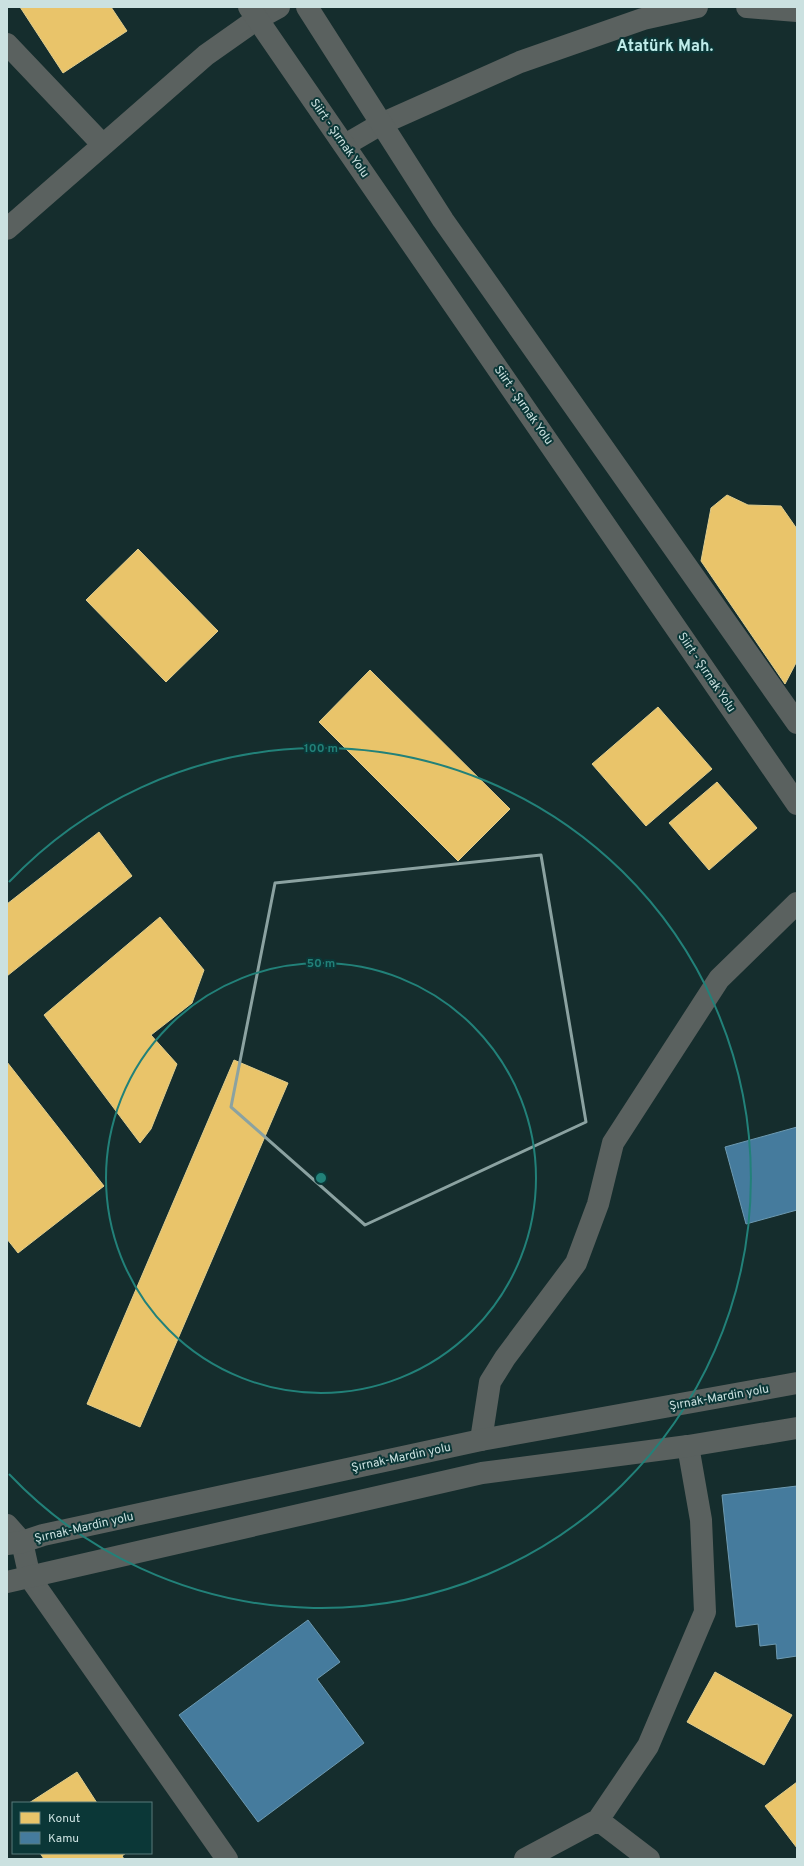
<svg xmlns="http://www.w3.org/2000/svg" width="804" height="1866" font-family="Overpass,sans-serif">
  <style>
    .homes { fill: #e9c46a; stroke: #e0cd8d }
    .public { fill: #457b9d; stroke: #6d9ab1 }
    .lines { fill: none; stroke-linecap: round; stroke-linejoin: round }
    .minor { stroke: #5a615f; stroke-width: 22 }
    .tertiary { stroke: #5a615f; stroke-width: 22 }
    .marked { fill: none; stroke: #8ba2a1; stroke-width: 3; stroke-linejoin: round }
    .ring { fill: none; stroke: #228179; stroke-width: 2 }
    .labels { text-anchor: middle; stroke-width: 4; stroke-linejoin: round; paint-order: stroke }
    .street-label { font-size: 12px; fill: #cbe1e0; stroke: #0b3737 }
    .district-label { font-size: 16px; font-weight: bold; fill: #bfecea; stroke: #0b3737 }
    .centre { fill: #228179; stroke: #0b3737; stroke-width: 2 }
    .ring-label { font-size: 12px; text-anchor: middle; font-weight: bold; fill: #228179; stroke: #0b3737; stroke-width: 4; stroke-linejoin: round; paint-order: stroke }
  </style>
  <rect width="100%" height="100%" fill="#152d2d"/>
  <path class="homes" d="M 20,7 L 111,7 L 127,31 L 63,73 Z
    M 727,495 L 748,505 L 781,506 L 797,529 L 797,661 L 785,684 L 701,561 L 711,508 Z
    M 138,549 L 218,631 L 166,682 L 86,600 Z
    M 370,670 L 510,809 L 458,861 L 319,722 Z
    M 658,707 L 712,769 L 646,826 L 592,764 Z
    M 717,782 L 757,828 L 709,870 L 669,823 Z
    M 99,832 L 132,876 L 7,976 L 7,904 Z
    M 160,917 L 204,970 L 192,1003 L 151,1035 L 177,1064 L 151,1129 L 140,1143 L 44,1015 Z
    M 234,1060 L 288,1083 L 140,1427 L 87,1404 Z
    M 7,1062 L 104,1186 L 18,1253 L 7,1239 Z
    M 715,1672 L 792,1715 L 764,1765 L 687,1722 Z
    M 77,1772 L 97,1803 L 29,1803 Z
    M 797,1782 L 797,1848 L 765,1806 Z
    M 40,1853 L 126,1853 L 122,1856 L 124,1859 L 44,1859 Z"/>
  <path class="public" d="M 797,1127 L 797,1210 L 746,1224 L 725,1147 Z
    M 797,1486 L 797,1656 L 777,1659 L 776,1644 L 760,1646 L 758,1624 L 736,1627 L 722,1495 Z
    M 308,1620 L 340,1662 L 317,1679 L 364,1743 L 258,1822 L 179,1715 Z"/>
  <g class="lines">
    <path class="minor" d="M 747,7 L 797,11
      M 7,44 L 103,145
      M 345,145 L 381,124 L 520,62 L 643,19 L 697,7
      M 7,229 L 206,55 L 257,19 L 279,7
      M 481,1440 L 490,1382 L 505,1358 L 576,1263 L 598,1204 L 613,1143 L 719,979 L 797,903
      M 7,1525 L 22,1542 L 30,1578 L 227,1859
      M 598,1820 L 649,1859
      M 525,1859 L 598,1820 L 648,1746 L 705,1612 L 701,1520 L 688,1446"/>
    <path class="tertiary" d="M 249,7 L 797,804
      M 307,7 L 443,220 L 797,723
      M 7,1544 L 22,1542 L 43,1535 L 481,1440 L 797,1383
      M 7,1582 L 482,1473 L 688,1446 L 797,1428"/>
  </g>
  <path class="marked" d="M 541,855 L 586,1122 L 365,1225 L 231,1107 L 275,883 Z"/>
  <g class="ring">
    <circle cx="321" cy="1178" r="215"/>
    <path d="M9 882A430 430 0 1 1 9 1474"/>
  </g>
  <g class="labels">
    <g class="street-label">
      <text transform="translate(340 138) rotate(55)" y="4">Siirt - Şırnak Yolu</text>
      <text transform="translate(524 405) rotate(55)" y="4">Siirt - Şırnak Yolu</text>
      <text transform="translate(707 672) rotate(56)" y="4">Siirt - Şırnak Yolu</text>
      <text transform="translate(719 1397) rotate(-10)" y="4">Şırnak-Mardin yolu</text>
      <text transform="translate(401 1457) rotate(-12)" y="4">Şırnak-Mardin yolu</text>
      <text transform="translate(84 1527) rotate(-13)" y="4">Şırnak-Mardin yolu</text>
    </g>
    <g class="district-label">
      <text x="665" y="51">Atatürk Mah.</text>
    </g>
  </g>
  <circle cx="321" cy="1178" r="6" class="centre"/>
  <g class="ring-label">
    <text x="321" y="752">100 m</text>
    <text x="321" y="967">50 m</text>
  </g>
  <rect width="804" height="1866" fill="none" stroke="#cbe1e0" stroke-width="16"/>
  <rect x="12" y="1802" width="140" height="52" fill="#0b3737" stroke="#587b7b"/>
  <rect x="20" y="1812" width="20" height="12" fill="#e9c46a" stroke="#587b7b"/>
  <text x="48" y="1822" font-size="12" fill="#cbe1e0">Konut</text>
  <rect x="20" y="1832" width="20" height="12" fill="#457b9d" stroke="#587b7b"/>
  <text x="48" y="1842" font-size="12" fill="#cbe1e0">Kamu</text>
</svg>
